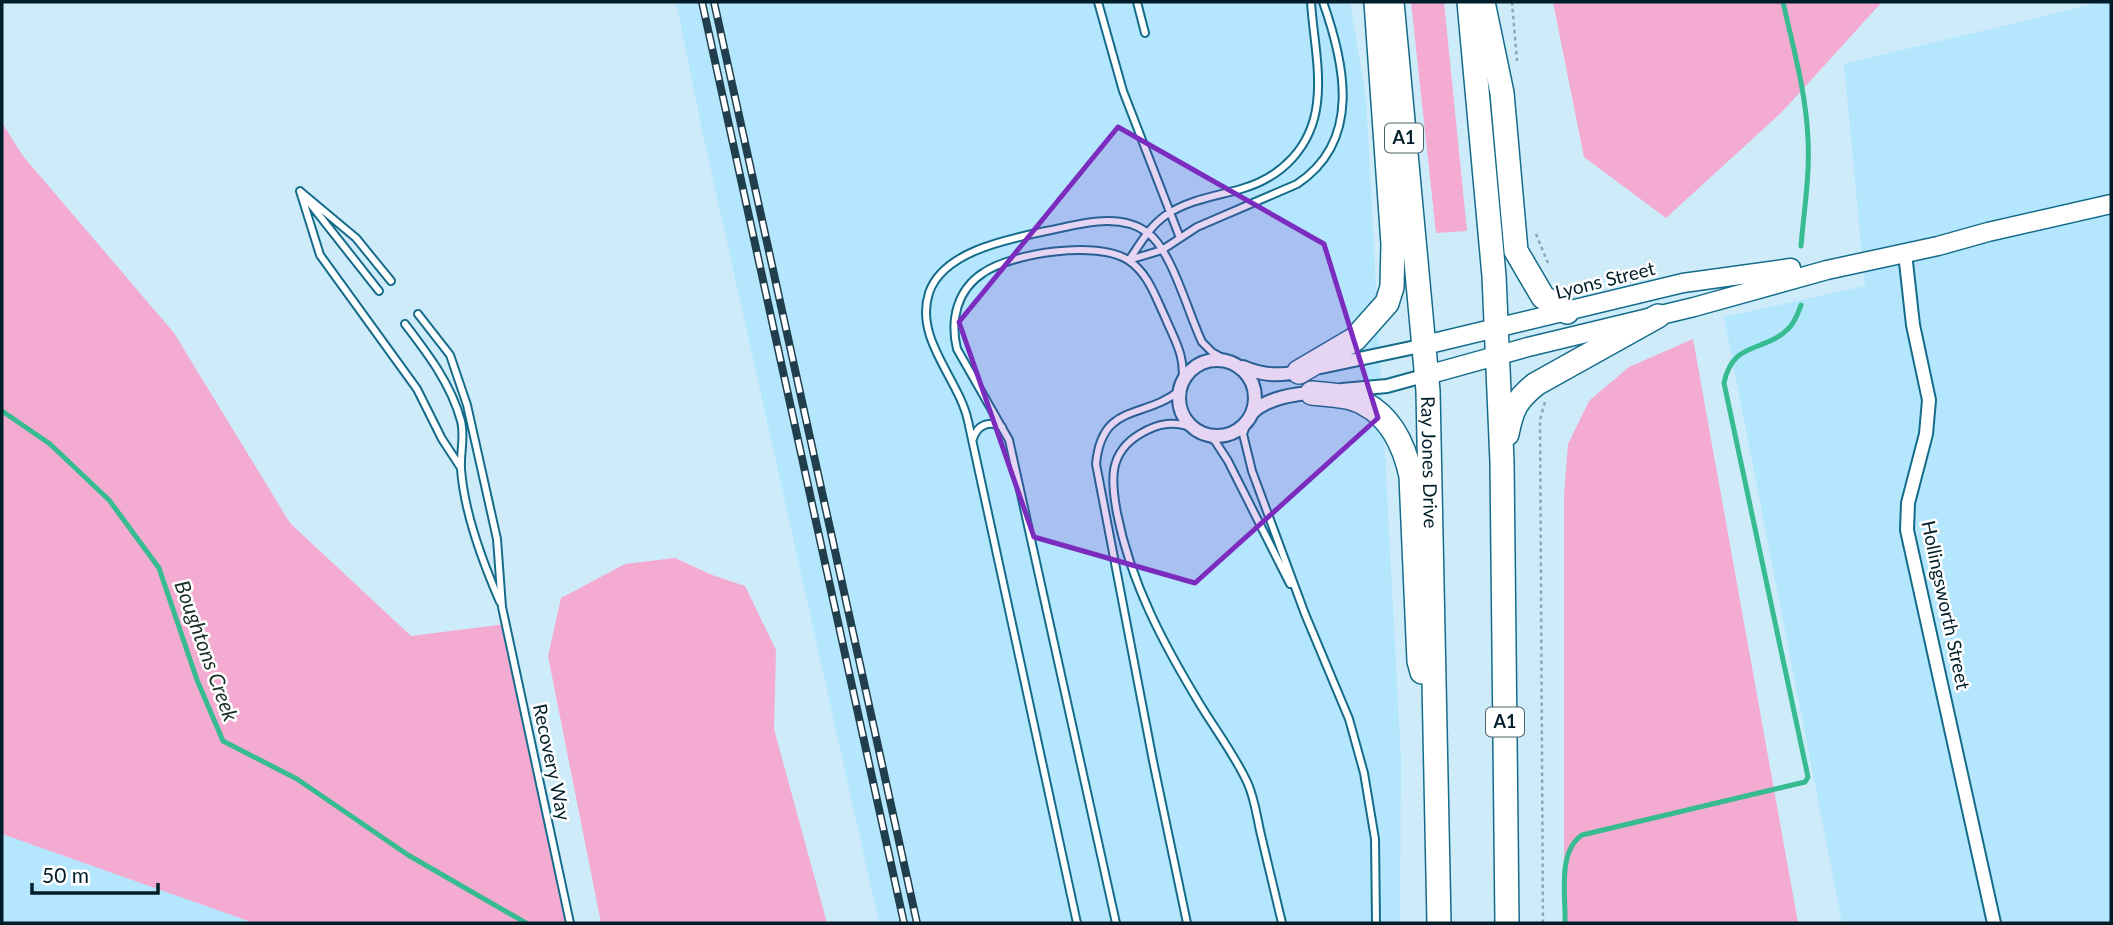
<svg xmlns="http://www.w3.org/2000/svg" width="2113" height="925" font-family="Lato,sans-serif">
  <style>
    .built { fill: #b4e6fd }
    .green { fill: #f4abd1 }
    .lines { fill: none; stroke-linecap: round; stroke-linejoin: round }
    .stream { stroke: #37bb90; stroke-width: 5 }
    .lane-casing { stroke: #146c8a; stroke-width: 10 }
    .street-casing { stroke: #146c8a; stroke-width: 16 }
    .secondary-casing { stroke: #146c8a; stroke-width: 21 }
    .highway-casing { stroke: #146c8a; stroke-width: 26 }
    .path { stroke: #8aa8b5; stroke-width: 2.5; stroke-dasharray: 3.5 3.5; stroke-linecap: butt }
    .lane { stroke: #fff; stroke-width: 6 }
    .street { stroke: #fff; stroke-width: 12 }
    .secondary { stroke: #fff; stroke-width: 18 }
    .highway { stroke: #fff; stroke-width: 23 }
    .rail-casing { stroke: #203e4b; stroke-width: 8 }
    .rail { stroke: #fff; stroke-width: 5; stroke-dasharray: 16; stroke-linecap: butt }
    .marked { fill: #7b2cbf; fill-opacity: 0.2; stroke: #7b2cbf; stroke-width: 5; stroke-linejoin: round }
    .labels { text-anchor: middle; stroke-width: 5; stroke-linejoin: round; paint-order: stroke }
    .shield { fill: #fff; stroke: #4c626a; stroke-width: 2 }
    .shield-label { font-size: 18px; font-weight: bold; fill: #001e2a }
    .street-label { font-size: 19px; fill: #001e2a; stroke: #fff }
    .water-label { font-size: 21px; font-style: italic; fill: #192f26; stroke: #fff }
  </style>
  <rect width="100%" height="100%" fill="#ceebf9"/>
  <path class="built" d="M 676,2 L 1350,2 L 1366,98 L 1401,759 L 1400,923 L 879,923 L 702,130 Z
    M 2103,2 L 2111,2 L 2111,923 L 1842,923 L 1724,317 L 1865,286 L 1844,64 Z
    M 2,834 L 133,880 L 254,923 L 2,923 Z"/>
  <path class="green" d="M 1411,2 L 1444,2 L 1467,231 L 1436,233 Z
    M 1553,2 L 1882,2 L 1782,112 L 1666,218 L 1584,157 Z
    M 2,123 L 23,156 L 174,333 L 290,523 L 411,636 L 506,624 L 570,923 L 254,923 L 2,834 Z
    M 1693,339 L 1798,923 L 1564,923 L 1564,495 L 1568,444 L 1589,401 L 1629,367 Z
    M 675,558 L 712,575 L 745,586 L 776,650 L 774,729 L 827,923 L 601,923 L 548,656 L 561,598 L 625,564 Z"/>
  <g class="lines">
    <path class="stream" d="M 1783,2 C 1793,47 1806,92 1808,139 C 1810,175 1804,210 1801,246
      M 2,411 L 50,444 L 109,500 L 159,568 L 197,680 L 223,741 L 297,779 L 408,855 L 526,923
      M 1565,923 C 1566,896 1557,852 1582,835 L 1805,782 L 1808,777 L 1724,383 C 1733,340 1764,353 1788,329 C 1795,323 1798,313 1801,305"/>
    <defs>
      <path id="lane" d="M 1098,2 L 1123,91 L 1180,238
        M 1137,2 L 1145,33
        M 300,191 L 320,255 L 417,389 L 442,439 L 461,468
        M 301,192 L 356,238 L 391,281
        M 308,201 L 379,291
        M 1129,260 L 1162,250 L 1197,227 L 1297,184 C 1362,141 1345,64 1323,2
        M 1129,260 C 1140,244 1149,227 1166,215 C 1188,200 1216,196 1241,189 C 1283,177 1312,146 1317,103 C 1321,69 1313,35 1311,2
        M 418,314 L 450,355 L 467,405 L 497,539 L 502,607 L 570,923
        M 405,324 C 428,354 451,384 461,421 C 465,437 460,453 461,469 C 464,511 483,563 500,602
        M 1180,390 C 1145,420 1102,401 1096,464 L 1153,761 L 1187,923
        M 1248,420 L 1243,434 L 1252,471 L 1305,614 L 1349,719 L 1364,773 L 1375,839 L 1376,923
        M 1195,429 C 1175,420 1158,423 1140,434 C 1108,453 1111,481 1117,513 C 1131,584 1164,645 1201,706 C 1217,732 1236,757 1248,784 C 1255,800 1257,818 1261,835 C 1268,865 1275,894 1282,923
        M 1203,433 L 1215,441 L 1228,461 L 1290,584
        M 973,439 C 977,425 989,420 1002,427
        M 1077,923 C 1041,756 1003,589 968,421 C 959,379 914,339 929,293 C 943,251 1009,239 1046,231 C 1078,225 1119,211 1148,233 C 1172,251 1188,313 1202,342 L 1212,352 L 1230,362
        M 1116,923 L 1009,440 L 957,349 C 950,320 957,290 983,273 C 1012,253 1097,240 1128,260 C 1148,273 1155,296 1165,317 C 1175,341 1186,357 1182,383"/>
      <path id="street" d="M 1905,253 L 1913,325 L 1929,400 L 1926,434 L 1908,503 L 1907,530 L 1994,923
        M1179 398a38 38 0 1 1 76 0a38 38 0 1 1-76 0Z
        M 1243,367 C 1264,376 1280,376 1303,371
        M 1321,367 L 1425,345
        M 1342,390 L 1387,386 L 1427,375
        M 1252,413 C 1268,397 1296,394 1317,392"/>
      <path id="secondary" d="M 1425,345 L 1683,283 L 1791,268
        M 1427,375 L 1528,347 L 1694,307 L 1827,270 L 1938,246 L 1988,232 L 2111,204"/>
      <g id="highway">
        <path id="s1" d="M 1392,2 L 1428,391 L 1439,923"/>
        <path d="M 1469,2 L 1494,276 L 1502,462 L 1507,923"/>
        <path d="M 1483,2 L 1502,93 L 1516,251 L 1543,297 L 1567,312"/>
        <path d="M 1299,372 L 1355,339 L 1387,303 L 1392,287 L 1393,244 L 1376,2"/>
        <path d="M 1312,393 C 1329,395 1350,395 1365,404 C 1392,418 1405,449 1411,476 L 1419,661 L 1422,672"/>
        <path d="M 1507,434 C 1512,409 1516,400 1536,384 L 1658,316"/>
      </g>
    </defs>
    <use href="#lane" class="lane-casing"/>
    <use href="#street" class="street-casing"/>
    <use href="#secondary" class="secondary-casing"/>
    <use href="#highway" class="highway-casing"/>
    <path class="path" d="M 1512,2 L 1517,61
      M 1536,234 L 1548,263
      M 1543,923 L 1540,420 L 1545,402"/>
    <use href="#lane" class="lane"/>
    <use href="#street" class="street"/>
    <use href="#secondary" class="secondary"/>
    <use href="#highway" class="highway"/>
    <defs>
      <path id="rail" d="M 702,2 L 904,923
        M 714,2 L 917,923"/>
    </defs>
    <use href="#rail" class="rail-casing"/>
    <use href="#rail" class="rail"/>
  </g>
  <path class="marked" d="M 1118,127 L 1324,244 L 1378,418 L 1195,583 L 1034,537 L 959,322 Z"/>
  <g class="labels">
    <g class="shield">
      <rect x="1385" y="123.5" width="38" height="29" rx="5"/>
      <rect x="1486" y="707.5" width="38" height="29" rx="5"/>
    </g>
    <g class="shield-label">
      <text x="1404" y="144">A1</text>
      <text x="1505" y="728">A1</text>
    </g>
    <g class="street-label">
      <text transform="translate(1605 280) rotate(-14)" y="7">Lyons Street</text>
      <text dy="7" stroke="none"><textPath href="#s1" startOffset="462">Ray Jones Drive</textPath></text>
      <text transform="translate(1946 605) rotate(78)" y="7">Hollingsworth Street</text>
      <text transform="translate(552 762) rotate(78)" y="7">Recovery Way</text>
    </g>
    <g class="water-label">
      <text transform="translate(206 651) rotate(70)" y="7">Boughtons Creek</text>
    </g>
  </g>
  <rect width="2113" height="925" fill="none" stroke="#001e2a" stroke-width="7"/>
  <path d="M32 883v10h126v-10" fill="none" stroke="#001e2a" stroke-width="3.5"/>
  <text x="42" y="883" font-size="21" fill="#001e2a" stroke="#ffffff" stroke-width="5" paint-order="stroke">50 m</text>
</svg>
